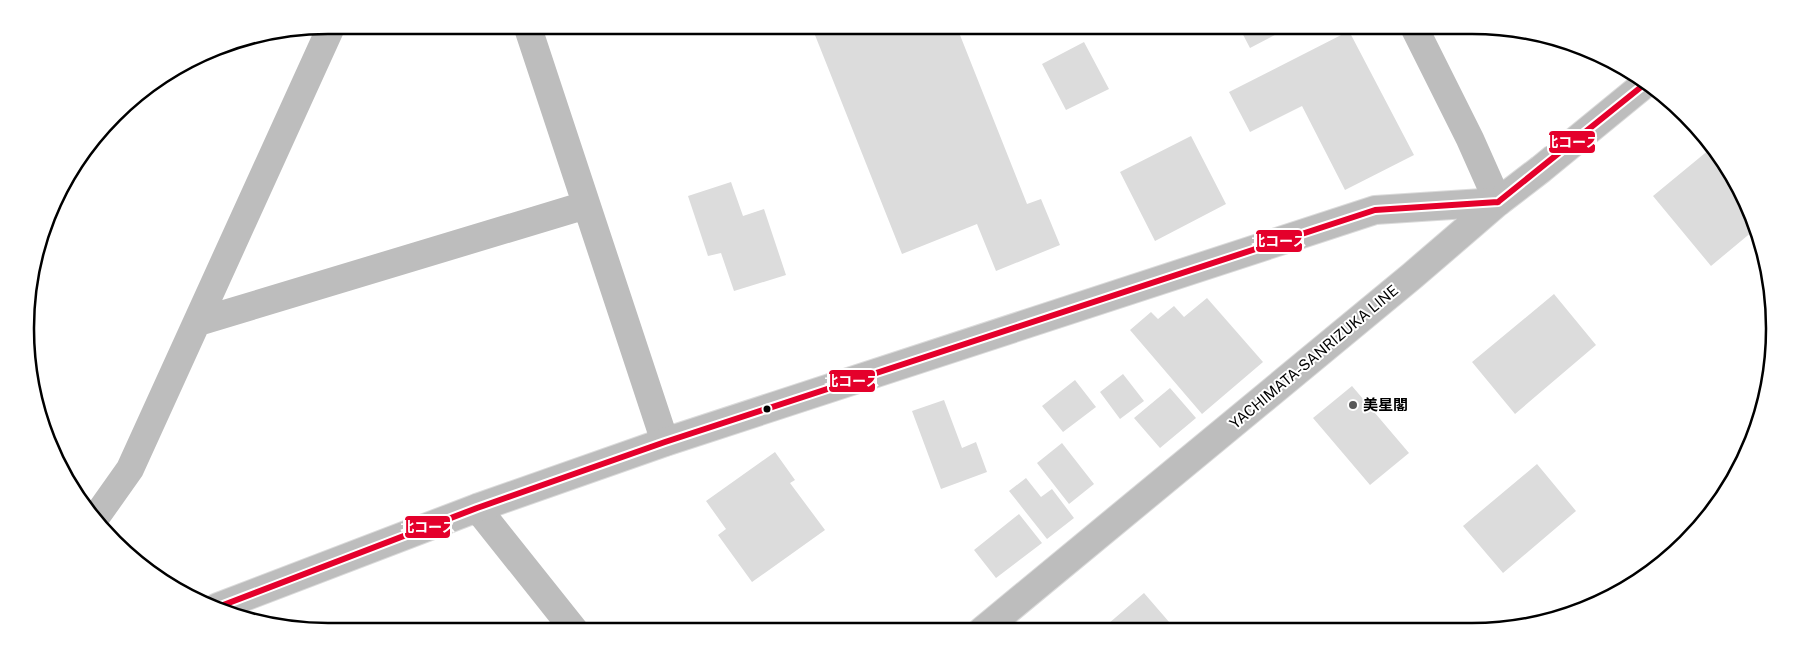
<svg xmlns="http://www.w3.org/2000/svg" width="1800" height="657" font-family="'Public Sans','Noto Sans JP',sans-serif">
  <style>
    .building { fill: #dcdcdc }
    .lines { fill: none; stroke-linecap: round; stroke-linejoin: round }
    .major-casing { stroke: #dbdbdb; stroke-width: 30 }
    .minor { stroke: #bdbdbd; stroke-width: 28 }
    .major { stroke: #bdbdbd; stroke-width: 28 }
    .bus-1-casing { stroke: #fff; stroke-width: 10 }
    .bus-1 { stroke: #e4002b; stroke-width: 6 }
    .poi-dot { fill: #595959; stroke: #fff; stroke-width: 2 }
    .bus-dot { fill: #000; stroke: #fff; stroke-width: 2 }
    .labels { text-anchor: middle; stroke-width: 4; stroke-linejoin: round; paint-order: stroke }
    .street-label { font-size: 15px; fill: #000; stroke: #fff }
    .poi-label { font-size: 15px; font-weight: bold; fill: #000; stroke: #fff; text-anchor: start }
    .rim { fill: none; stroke: #000; stroke-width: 2.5 }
    .line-badge { stroke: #fff; stroke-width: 2 }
    .badge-label { font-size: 14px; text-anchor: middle; font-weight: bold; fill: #fff }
  </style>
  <rect width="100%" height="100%" fill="#fff"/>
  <path class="building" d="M 811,25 L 956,25 L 1027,204 L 1041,199 L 1060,245 L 996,271 L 977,224 L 902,254 Z
    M 1238,25 L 1294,25 L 1250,48 Z
    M 1349,31 L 1414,155 L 1345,190 L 1302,106 L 1250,132 L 1229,92 Z
    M 1084,42 L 1109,89 L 1066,110 L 1042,64 Z
    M 1191,136 L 1226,204 L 1155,241 L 1120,172 Z
    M 1710,149 L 1734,177 L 1753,231 L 1711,266 L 1653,196 Z
    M 731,182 L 743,216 L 764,209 L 786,275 L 734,291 L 721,253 L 708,256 L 688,196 Z
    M 1554,294 L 1596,345 L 1515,414 L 1472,362 Z
    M 1207,298 L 1263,362 L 1202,414 L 1130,330 L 1151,312 L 1158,319 L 1174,306 L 1184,317 Z
    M 1123,374 L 1144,401 L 1120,419 L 1100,392 Z
    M 1075,380 L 1096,407 L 1063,432 L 1042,406 Z
    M 1352,386 L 1409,453 L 1370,485 L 1313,418 Z
    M 1170,388 L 1196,418 L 1160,448 L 1134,418 Z
    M 944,400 L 962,448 L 976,442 L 987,472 L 941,489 L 912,411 Z
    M 1062,443 L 1094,484 L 1069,504 L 1037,463 Z
    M 775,452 L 795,480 L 790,483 L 825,530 L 752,582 L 718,535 L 726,529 L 706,501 Z
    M 1537,464 L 1576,511 L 1503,573 L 1463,526 Z
    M 1026,478 L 1041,497 L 1052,489 L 1074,518 L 1047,539 L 1009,491 Z
    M 1019,514 L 1042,543 L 996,578 L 974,550 Z
    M 1144,593 L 1176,630 L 1101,630 Z"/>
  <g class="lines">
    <defs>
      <path id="major" d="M 218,607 L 477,508 L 665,442 L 1375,210 L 1498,202
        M 982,631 L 1412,276 L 1498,202 L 1541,169 L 1646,83"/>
    </defs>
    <use href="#major" class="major-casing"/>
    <path class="minor" d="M 527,25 L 665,442
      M 1413,25 L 1470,139 L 1498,202
      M 198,322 L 586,205
      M 477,508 L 575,631
      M 96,517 L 130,469 L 332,25"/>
    <use href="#major" class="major"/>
    <defs>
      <path id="bus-1" d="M 1498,202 L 1646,83
        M 218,607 L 477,508 L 665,442 L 1375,210 L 1498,202"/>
    </defs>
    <use href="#bus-1" class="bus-1-casing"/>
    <use href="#bus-1" class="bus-1"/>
  </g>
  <circle class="poi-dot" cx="1353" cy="405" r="5"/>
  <circle class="bus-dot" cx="767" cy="409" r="4.5"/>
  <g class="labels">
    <g class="street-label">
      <text transform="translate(1314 357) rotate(-40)" y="5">YACHIMATA-SANRIZUKA LINE</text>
    </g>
    <g class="poi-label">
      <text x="1363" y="410">美星閣</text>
    </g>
  </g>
  <path d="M0 0H1800V657H0ZM328 34H1472A294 294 0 0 1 1766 328V329A294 294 0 0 1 1472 623H328A294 294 0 0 1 34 329V328A294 294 0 0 1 328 34Z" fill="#fff" fill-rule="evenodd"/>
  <path class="rim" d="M328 34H1472A294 294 0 0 1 1766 328V329A294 294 0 0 1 1472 623H328A294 294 0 0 1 34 329V328A294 294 0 0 1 328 34Z"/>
  <g class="line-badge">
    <rect x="1548" y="130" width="48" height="24" rx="5" fill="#e4002b"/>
    <rect x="1255" y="229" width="48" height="24" rx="5" fill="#e4002b"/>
    <rect x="828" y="369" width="48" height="24" rx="5" fill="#e4002b"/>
    <rect x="404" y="515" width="47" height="24" rx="5" fill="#e4002b"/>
  </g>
  <g class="badge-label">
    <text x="1572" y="147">北コース</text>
    <text x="1279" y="246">北コース</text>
    <text x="852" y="386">北コース</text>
    <text x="428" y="532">北コース</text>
  </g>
</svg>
